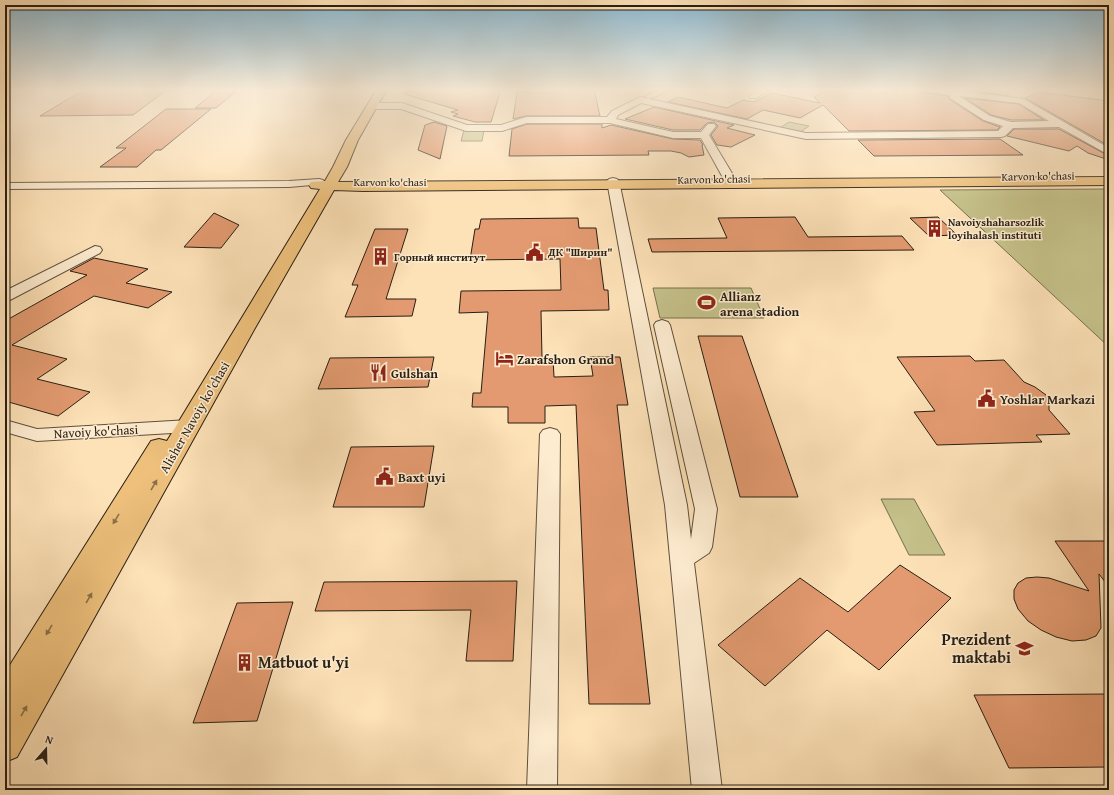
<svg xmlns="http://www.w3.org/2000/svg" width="1114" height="795" font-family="'Gentium Book Plus',serif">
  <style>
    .green { fill: #c5c18a; stroke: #76704e }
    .building { fill: #e39a70; stroke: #281f13 }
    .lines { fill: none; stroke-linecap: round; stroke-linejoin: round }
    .minor-casing { stroke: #5d503c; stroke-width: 2 }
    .major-casing { stroke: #281f13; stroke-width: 2 }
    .minor { fill: #feecd0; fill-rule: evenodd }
    .major { fill: #eec07c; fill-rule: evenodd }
    .oneway { fill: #8b7048 }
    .labels { text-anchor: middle; stroke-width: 3; stroke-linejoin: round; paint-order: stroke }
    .far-street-label { font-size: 11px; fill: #281f13; stroke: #feecd0 }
    .far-poi-label { font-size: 11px; font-weight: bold; fill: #281f13; stroke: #feecd0; text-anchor: start }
    .poi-label { font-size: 13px; font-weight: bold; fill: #281f13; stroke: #feecd0; text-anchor: start }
    .street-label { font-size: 13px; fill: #281f13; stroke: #feecd0 }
    .near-poi-label { font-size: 16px; font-weight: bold; fill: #281f13; stroke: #feecd0; text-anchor: end }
  </style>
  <rect width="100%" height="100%" fill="#fde1b7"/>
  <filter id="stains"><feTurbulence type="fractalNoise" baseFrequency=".005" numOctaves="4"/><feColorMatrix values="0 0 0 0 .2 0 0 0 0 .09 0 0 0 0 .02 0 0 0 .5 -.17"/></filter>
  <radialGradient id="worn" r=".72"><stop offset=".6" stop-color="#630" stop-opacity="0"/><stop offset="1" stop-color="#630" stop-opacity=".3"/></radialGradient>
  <path class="green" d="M 789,122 L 809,126 L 799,133 L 778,129 Z
    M 464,130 L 484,130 L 482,141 L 461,141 Z
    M 1109,189 L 1109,347 L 940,190 Z
    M 653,288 L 751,288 L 764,318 L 660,318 Z
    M 881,499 L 914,499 L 945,555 L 909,555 Z"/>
  <path class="building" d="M 85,89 L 168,89 L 133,115 L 40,116 Z
    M 218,89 L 239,89 L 216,108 L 195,108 Z
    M 446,89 L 501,89 L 491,122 L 475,122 L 453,116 L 458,114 L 451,112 L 458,110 L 404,94 L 405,90 L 446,91 Z
    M 567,89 L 594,89 L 600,116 L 526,116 L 513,119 L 517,92 L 556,92 Z
    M 829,89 L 921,89 L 926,93 L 948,96 L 949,99 L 983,121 L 1000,127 L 997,130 L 849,131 L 823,105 L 800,118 L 763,110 L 747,119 L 668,102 L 678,97 L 727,108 L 743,100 L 754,102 L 772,93 L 820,103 L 814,97 Z
    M 965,90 L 995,90 L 1005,92 L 1009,96 Z
    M 1038,92 L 1109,101 L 1109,146 L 1025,98 Z
    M 965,98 L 1019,104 L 1044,120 L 1011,120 L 991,115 Z
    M 654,107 L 734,125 L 727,128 L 755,135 L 731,147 L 717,145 L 711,135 L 718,126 L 714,122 L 707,123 L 700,130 L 673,130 L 625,119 Z
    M 166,109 L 211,109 L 161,150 L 156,150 L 137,167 L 100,167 L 126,148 L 116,148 Z
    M 434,122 L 447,126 L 440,159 L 418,150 L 425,125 Z
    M 527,124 L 602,124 L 602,128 L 611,125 L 673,139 L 700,140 L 703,145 L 702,145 L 704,155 L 689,157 L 681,153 L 671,151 L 648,151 L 649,155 L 509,156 L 512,129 Z
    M 1014,129 L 1059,129 L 1109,156 L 1109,160 L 1088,153 L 1077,146 L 1069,151 L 1007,136 Z
    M 1000,139 L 1023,155 L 874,156 L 858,140 Z
    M 214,213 L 239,225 L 221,248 L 184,247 Z
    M 795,217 L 808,237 L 902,236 L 914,250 L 652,252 L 648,239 L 727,238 L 718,218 Z
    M 938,217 L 957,235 L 929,236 L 910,218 Z
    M 578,218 L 579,228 L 596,228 L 604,290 L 608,290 L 609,310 L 541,311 L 542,358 L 553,358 L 554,377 L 593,376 L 590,357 L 620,357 L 628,405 L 617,405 L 650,704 L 589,704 L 576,405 L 545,406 L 545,423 L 508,423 L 508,407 L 472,407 L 473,393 L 481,393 L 488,312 L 459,313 L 461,291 L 561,290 L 560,259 L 470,260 L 475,229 L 479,229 L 481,219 Z
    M 375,229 L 408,229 L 386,299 L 416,299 L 412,316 L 345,317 L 358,285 L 352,285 Z
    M 94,258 L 148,269 L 126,283 L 172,292 L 148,308 L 94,296 L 12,345 L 67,359 L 37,379 L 90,392 L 58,416 L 5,401 L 5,321 L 87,275 L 70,271 Z
    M 698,336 L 742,336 L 798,497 L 740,497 Z
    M 970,356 L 975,361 L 1004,360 L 1024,382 L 1035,387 L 1046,395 L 1049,402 L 1049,410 L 1070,434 L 1036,435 L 1042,442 L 937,445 L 914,412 L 935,411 L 897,357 Z
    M 434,357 L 428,387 L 318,389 L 330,358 Z
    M 434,446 L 424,507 L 333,507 L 351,447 Z
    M 1055,541 L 1109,541 L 1109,587 L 1099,574 L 1101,628 L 1096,636 L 1086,640 L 1072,641 L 1056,637 L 1041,630 L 1028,621 L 1018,609 L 1014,599 L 1014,590 L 1018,583 L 1026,578 L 1037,577 L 1049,578 L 1089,591 Z
    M 900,565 L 951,598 L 879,670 L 827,630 L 765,686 L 718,645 L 800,578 L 848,612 Z
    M 517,581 L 513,661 L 466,661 L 471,610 L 315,611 L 324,582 Z
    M 293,602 L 257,721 L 193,723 L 237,603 Z
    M 1109,694 L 1109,767 L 1009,768 L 974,695 Z"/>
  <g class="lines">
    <defs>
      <path id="minor" d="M 661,89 L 673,89 L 649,99 L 645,96 Z
        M 761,89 L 772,89 L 756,98 L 750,98 L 749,96 Z
        M 922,89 L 947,89 L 1024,99 L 1109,148 L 1109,155 L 1059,127 L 1013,128 L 1005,136 L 1001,137 L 806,139 L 641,103 L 618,115 L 616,119 L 673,132 L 701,132 L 708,124 L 714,124 L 716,126 L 709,135 L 739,185 L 737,187 L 729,187 L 727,185 L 701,138 L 673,138 L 610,123 L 527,123 L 502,131 L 466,131 L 401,109 L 372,109 L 367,106 L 372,103 L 402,103 L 467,125 L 501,125 L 526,117 L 607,117 L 612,111 L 640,97 L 806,133 L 998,131 L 1003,126 L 984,120 L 950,98 L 950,95 L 926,92 ZM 959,96 L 1019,103 L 1049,121 L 1011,122 L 990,116 Z
        M 613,178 L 617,179 L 619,181 L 687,505 L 691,539 L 695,509 L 654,325 L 656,322 L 662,320 L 668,322 L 670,325 L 717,509 L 712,547 L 709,553 L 694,563 L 722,790 L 692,790 L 665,505 L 607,181 L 609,179 Z
        M 319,179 L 323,180 L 325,182 L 323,184 L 289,187 L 5,189 L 5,183 L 289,181 Z
        M 95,246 L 100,247 L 102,250 L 100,253 L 10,300 L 5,301 L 5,291 Z
        M 5,420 L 37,429 L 189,420 L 196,422 L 198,426 L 196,430 L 189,432 L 37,441 L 5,432 Z
        M 550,428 L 557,430 L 560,434 L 557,790 L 527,790 L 540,434 L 543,430 Z"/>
      <path id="major" d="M 377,89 L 387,89 L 358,140 L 347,167 L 338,182 L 1109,177 L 1109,185 L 363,191 L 334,190 L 255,328 L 17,757 L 5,762 L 5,673 L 151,441 L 159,439 L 167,441 L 320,189 L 311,188 L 309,185 L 311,182 L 325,181 L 333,167 L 346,140 Z"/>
    </defs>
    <use href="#minor" class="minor-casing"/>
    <use href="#major" class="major-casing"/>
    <use href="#minor" class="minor"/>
    <use href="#major" class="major"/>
  </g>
  <defs><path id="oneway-solid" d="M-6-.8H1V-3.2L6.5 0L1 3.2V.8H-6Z"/></defs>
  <g class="oneway">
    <use href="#oneway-solid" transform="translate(154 485) rotate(-60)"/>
    <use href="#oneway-solid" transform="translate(116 519) rotate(121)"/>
    <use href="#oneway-solid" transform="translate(89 598) rotate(-60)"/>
    <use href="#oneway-solid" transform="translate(49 630) rotate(121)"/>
    <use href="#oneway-solid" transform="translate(24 711) rotate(-60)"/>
  </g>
  <linearGradient id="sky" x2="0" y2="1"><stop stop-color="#8bb8d0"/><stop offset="0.45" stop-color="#fef2df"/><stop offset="1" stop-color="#fef2df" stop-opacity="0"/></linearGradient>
  <rect width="1114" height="200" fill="url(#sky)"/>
  <defs>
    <symbol id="building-bare" viewBox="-9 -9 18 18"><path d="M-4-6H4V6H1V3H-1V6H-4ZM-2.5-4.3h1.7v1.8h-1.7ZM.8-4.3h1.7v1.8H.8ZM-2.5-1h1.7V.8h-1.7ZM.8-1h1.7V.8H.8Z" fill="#8f2418" stroke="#feecd0" stroke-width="2.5" paint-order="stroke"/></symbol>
    <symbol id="civic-bare" viewBox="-9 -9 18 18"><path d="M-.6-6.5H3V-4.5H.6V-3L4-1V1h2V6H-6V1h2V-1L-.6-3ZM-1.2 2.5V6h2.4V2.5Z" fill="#8f2418" stroke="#feecd0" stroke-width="2.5" paint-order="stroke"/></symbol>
    <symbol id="stadium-bare" viewBox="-9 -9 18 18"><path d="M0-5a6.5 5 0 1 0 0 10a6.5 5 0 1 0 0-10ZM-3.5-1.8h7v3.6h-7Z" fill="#8f2418" stroke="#feecd0" stroke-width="2.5" paint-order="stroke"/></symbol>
    <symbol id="hotel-bare" viewBox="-9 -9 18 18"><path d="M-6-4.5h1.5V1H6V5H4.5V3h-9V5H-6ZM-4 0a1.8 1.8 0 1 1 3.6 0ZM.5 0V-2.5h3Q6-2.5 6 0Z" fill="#8f2418" stroke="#feecd0" stroke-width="2.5" paint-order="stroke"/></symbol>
    <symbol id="restaurant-bare" viewBox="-9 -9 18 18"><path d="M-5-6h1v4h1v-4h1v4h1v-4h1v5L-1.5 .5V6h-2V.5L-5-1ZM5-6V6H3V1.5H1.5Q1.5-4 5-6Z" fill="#8f2418" stroke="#feecd0" stroke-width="2.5" paint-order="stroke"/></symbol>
    <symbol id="school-bare" viewBox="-9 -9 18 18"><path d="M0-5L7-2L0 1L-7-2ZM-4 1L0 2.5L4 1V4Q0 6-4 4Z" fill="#8f2418" stroke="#feecd0" stroke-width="2.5" paint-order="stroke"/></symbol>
  </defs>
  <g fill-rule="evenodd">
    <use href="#building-bare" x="922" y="216" width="25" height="25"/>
    <use href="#civic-bare" x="522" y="240" width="25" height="25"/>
    <use href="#building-bare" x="368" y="244" width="25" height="25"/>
    <use href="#stadium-bare" x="694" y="290" width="25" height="25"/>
    <use href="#hotel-bare" x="492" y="346" width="25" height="25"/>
    <use href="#restaurant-bare" x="366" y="360" width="25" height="25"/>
    <use href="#civic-bare" x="974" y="386" width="25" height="25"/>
    <use href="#civic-bare" x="372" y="464" width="25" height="25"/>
    <use href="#school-bare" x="1012" y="636" width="25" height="25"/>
    <use href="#building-bare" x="232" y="650" width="25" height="25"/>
  </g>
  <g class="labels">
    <g class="far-street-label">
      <text transform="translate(1038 176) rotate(-1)" y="4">Karvon ko'chasi</text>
      <text transform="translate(714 179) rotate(-1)" y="4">Karvon ko'chasi</text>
      <text x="390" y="186">Karvon ko'chasi</text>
    </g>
    <g class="far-poi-label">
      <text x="948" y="226">Navoiyshaharsozlik<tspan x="948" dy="13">loyihalash instituti</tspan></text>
      <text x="548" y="256">ДК "Ширин"</text>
      <text x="394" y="261">Горный институт</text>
    </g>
    <g class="poi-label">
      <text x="720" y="301">Allianz<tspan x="720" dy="15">arena stadion</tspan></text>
      <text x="517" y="364">Zarafshon Grand</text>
      <text x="391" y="378">Gulshan</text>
      <text x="1000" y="404">Yoshlar Markazi</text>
      <text x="398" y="482">Baxt uyi</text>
    </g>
    <g class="street-label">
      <text transform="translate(194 417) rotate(-60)" y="5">Alisher Navoiy ko'chasi</text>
      <text transform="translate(96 431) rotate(-3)" y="5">Navoiy ko'chasi</text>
    </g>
    <g class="near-poi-label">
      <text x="1011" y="645">Prezident<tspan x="1011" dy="18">maktabi</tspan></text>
      <text x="258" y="668" text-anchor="start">Matbuot u'yi</text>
    </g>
  </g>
  <rect width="1114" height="795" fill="none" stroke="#fde1b7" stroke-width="20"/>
  <rect x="6" y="6" width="1102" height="783" fill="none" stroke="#281f13" stroke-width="2"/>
  <rect x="10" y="10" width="1094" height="775" fill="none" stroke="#281f13"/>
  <g transform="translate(46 749) rotate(20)" stroke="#feecd0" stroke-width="3" paint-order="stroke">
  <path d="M0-3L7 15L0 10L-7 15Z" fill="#281f13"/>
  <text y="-6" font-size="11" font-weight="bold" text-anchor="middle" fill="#281f13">N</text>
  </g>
  <rect width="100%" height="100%" filter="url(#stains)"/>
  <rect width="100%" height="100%" fill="url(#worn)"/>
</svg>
